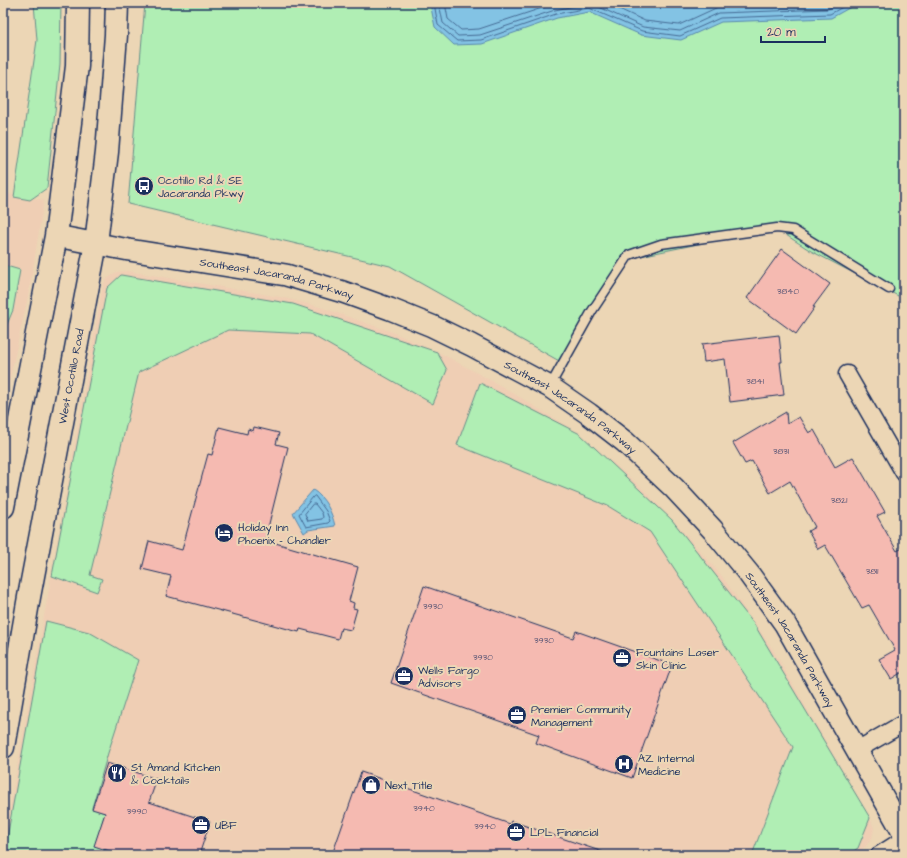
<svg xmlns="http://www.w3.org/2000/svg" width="907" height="858" font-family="'Architects Daughter',sans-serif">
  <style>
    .built { fill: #efceb4 }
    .green { fill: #b0eeb4; stroke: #668e89 }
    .water { fill: #83c3e4; stroke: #5988ae }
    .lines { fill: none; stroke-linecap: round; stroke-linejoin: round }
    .shore { stroke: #456a94; stroke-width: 1 }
    .building { fill: #f5bab1; stroke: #1b2f5e }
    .service-casing { stroke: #1b2f5e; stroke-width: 11 }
    .minor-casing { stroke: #1b2f5e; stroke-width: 19 }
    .tertiary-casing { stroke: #1b2f5e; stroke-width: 24 }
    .secondary-casing { stroke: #1b2f5e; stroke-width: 25 }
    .service { stroke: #ecd6b5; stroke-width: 8 }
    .minor { stroke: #ecd6b5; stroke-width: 16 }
    .tertiary { stroke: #ecd6b5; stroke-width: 21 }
    .secondary { stroke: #ecd6b5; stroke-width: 22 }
    .labels { text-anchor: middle; stroke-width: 4; stroke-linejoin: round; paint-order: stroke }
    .number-label { font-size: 9px; fill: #525273 }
    .poi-label { font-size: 11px; fill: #1b2f5e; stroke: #ecd6b5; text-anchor: start }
    .street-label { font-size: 11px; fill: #1b2f5e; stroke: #ecd6b5 }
  </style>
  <rect width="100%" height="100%" fill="#ecd6b5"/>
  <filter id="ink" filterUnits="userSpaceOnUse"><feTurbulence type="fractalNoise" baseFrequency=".025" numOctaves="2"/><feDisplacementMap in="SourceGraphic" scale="8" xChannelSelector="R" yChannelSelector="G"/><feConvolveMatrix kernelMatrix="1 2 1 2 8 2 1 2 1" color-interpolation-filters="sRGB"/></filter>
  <g filter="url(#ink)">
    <path class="built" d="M 3,193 L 44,200 L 30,287 L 3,410 Z
      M 128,271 L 280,297 L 320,307 L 392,332 L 442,354 L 503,387 L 580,434 L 644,490 L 686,535 L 721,575 L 772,648 L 870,818 L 874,828 L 872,838 L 866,846 L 855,855 L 3,855 L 3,847 L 103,285 L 107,279 L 117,272 Z"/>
    <path class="green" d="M 34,3 L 61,3 L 60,64 L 47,188 L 30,200 L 14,197 L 37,40 Z
      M 145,3 L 904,3 L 904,299 L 811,251 L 775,228 L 631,258 L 561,362 L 390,266 L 128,204 Z
      M 3,265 L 20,270 L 13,310 L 3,334 Z
      M 121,275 L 293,304 L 437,352 L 447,370 L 433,404 L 310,334 L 228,330 L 139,372 L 90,575 L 102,579 L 97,592 L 52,576 L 107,288 Z
      M 480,383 L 580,434 L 672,520 L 754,624 L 870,818 L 858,848 L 848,855 L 752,855 L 793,747 L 650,532 L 608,506 L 457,445 Z
      M 46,621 L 89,632 L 138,660 L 108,753 L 92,808 L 105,813 L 95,846 L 122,855 L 4,855 Z"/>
    <path class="water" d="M 430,3 L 858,3 L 831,18 L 721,22 L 681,40 L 641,35 L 589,12 L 557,18 L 482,44 L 454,45 L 435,27 Z
      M 313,490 C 325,498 332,512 335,526 L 308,530 L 304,533 L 293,513 Z"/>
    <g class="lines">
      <path class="shore" d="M 434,3 L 438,25 L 457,41 L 481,40 L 556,14 L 589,8 L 642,31 L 680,36 L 720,18 L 830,14 L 850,3
        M 439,3 L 443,23 L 458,36 L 480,35 L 555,10 L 589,3
        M 445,3 L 448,19 L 461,30 L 479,29 L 557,3
        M 590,3 L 643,27 L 680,31 L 719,13 L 828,9 L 840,3
        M 606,3 L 645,21 L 679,25 L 718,7 L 827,3
        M 315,496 L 326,511 L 330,521 L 328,523 L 306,527 L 299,514 L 313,497 Z
        M 313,504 L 315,504 L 322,513 L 323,517 L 322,519 L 308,521 L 305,514 Z"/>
    </g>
    <path class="building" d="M 782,249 L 830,284 L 813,307 L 815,307 L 796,334 L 747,298 Z
      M 779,335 L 782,362 L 780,362 L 784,395 L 730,402 L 725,359 L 704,362 L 702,344 Z
      M 786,412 L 787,424 L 799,417 L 809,433 L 814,430 L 835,467 L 853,457 L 885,512 L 877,516 L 897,551 L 904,547 L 904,671 L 891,679 L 879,659 L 895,650 L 869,605 L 862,608 L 825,545 L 818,549 L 808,531 L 815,527 L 790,481 L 770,493 L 752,461 L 745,464 L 733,443 Z
      M 219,427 L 247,434 L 248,429 L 253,431 L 254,427 L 279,433 L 276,444 L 288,447 L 265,540 L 358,567 L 349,601 L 354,603 L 353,608 L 357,609 L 351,630 L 341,628 L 338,639 L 300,629 L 299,632 L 166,596 L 171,576 L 142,569 L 149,541 L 182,550 L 208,454 L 212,455 Z
      M 424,586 L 573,638 L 576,631 L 672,665 L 632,778 L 536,743 L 539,735 L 391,683 Z
      M 107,763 L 157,779 L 149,802 L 210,822 L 199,855 L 122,855 L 94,846 L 105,813 L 92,809 Z
      M 361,772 L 510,824 L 511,821 L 603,852 L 602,855 L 332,855 Z"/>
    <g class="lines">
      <defs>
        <path id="service" d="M 550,386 L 592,311 L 629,255 L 661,244 L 777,228 L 793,230 L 889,289"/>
        <path id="minor" d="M 847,374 L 904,473
          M 857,750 L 904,723
          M 879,855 L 904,839"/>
        <g id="tertiary">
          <path id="s1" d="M 56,236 L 129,250 L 286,275 L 343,292 L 390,309 L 432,326 L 471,345 L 550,387 L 589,414 L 625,442 L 674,488 L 713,530 L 749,574 L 785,624 L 904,834"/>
        </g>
        <g id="secondary">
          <path d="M 3,507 L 56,236 L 77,66 L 78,3"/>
          <path id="s2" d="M 3,747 L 29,597 L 96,243 L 107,152 L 116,35 L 117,3"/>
        </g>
      </defs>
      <use href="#service" class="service-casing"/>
      <use href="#minor" class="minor-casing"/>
      <use href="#tertiary" class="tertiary-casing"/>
      <use href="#secondary" class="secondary-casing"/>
      <use href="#service" class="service"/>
      <use href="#minor" class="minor"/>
      <use href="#tertiary" class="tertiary"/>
      <use href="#secondary" class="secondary"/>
    </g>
  </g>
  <defs>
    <symbol id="bus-disc" viewBox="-11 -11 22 22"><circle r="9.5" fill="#1b2f5e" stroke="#ecd6b5"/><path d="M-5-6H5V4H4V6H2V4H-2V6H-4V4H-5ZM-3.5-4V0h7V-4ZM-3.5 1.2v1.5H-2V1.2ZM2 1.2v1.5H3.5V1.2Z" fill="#fff"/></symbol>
    <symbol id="hotel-disc" viewBox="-11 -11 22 22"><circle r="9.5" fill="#1b2f5e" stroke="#ecd6b5"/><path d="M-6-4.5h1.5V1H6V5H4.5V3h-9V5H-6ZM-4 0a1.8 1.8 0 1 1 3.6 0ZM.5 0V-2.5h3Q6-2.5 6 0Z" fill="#fff"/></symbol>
    <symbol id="office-disc" viewBox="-11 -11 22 22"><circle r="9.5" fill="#1b2f5e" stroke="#ecd6b5"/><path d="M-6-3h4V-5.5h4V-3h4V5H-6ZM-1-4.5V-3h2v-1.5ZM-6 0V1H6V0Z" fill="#fff"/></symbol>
    <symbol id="hospital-disc" viewBox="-11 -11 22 22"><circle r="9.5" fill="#1b2f5e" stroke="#ecd6b5"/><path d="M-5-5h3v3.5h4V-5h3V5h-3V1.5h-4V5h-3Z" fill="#fff"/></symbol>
    <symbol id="restaurant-disc" viewBox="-11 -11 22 22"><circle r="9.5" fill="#1b2f5e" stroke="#ecd6b5"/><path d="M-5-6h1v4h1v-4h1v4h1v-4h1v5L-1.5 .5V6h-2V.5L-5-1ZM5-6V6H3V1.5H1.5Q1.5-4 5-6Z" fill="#fff"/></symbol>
    <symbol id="shop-disc" viewBox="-11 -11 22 22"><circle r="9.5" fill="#1b2f5e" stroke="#ecd6b5"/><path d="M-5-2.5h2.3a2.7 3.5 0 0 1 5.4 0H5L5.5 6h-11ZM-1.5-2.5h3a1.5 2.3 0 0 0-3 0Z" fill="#fff"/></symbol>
  </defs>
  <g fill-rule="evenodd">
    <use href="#bus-disc" x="133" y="175" width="22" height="22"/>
    <use href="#hotel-disc" x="213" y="522" width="22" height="22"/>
    <use href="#office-disc" x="611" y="647" width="22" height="22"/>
    <use href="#office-disc" x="393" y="665" width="22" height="22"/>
    <use href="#office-disc" x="506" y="704" width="22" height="22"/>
    <use href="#hospital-disc" x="613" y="753" width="22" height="22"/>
    <use href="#restaurant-disc" x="106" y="762" width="22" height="22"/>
    <use href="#shop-disc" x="360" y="774" width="22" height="22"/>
    <use href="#office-disc" x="190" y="814" width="22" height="22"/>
    <use href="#office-disc" x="505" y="821" width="22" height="22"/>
  </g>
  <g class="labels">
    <g class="number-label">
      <text x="788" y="294">3840</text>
      <text x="755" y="384">3841</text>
      <text x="781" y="454">3831</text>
      <text x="839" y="503">3821</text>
      <text x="872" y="574">3811</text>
      <text x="433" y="609">3930</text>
      <text x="544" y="643">3930</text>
      <text x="483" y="660">3930</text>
      <text x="424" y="811">3940</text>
      <text x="137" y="814">3990</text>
      <text x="485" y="829">3940</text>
    </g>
    <g class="poi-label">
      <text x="158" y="184">Ocotillo Rd &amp; SE<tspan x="158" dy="13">Jacaranda Pkwy</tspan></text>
      <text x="238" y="531">Holiday Inn<tspan x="238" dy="13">Phoenix - Chandler</tspan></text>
      <text x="636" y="656">Fountains Laser<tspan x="636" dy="13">Skin Clinic</tspan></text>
      <text x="418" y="674">Wells Fargo<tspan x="418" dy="13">Advisors</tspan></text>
      <text x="531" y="713">Premier Community<tspan x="531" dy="13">Management</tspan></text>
      <text x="638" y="762">AZ Internal<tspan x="638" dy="13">Medicine</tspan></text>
      <text x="131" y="771">St Amand Kitchen<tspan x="131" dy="13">&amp; Cocktails</tspan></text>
      <text x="385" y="789">Next Title</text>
      <text x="215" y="829">UBF</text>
      <text x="530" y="836">LPL Financial</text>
    </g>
    <g class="street-label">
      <text dy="4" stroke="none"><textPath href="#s1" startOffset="225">Southeast Jacaranda Parkway</textPath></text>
      <text dy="4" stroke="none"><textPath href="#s2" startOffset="377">West Ocotillo Road</textPath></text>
      <text dy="4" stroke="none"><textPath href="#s1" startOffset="549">Southeast Jacaranda Parkway</textPath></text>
      <text dy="4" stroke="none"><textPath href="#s1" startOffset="873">Southeast Jacaranda Parkway</textPath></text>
    </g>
  </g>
  <rect width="907" height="858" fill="none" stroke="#ecd6b5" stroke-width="16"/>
  <rect x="8" y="8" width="891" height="842" fill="none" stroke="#1b2f5e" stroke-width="1.5" filter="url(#ink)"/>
  <path d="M761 36v6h64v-6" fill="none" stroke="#1b2f5e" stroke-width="2"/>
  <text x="767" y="36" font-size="12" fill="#1b2f5e" stroke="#ecd6b5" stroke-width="3" paint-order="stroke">20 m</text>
</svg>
